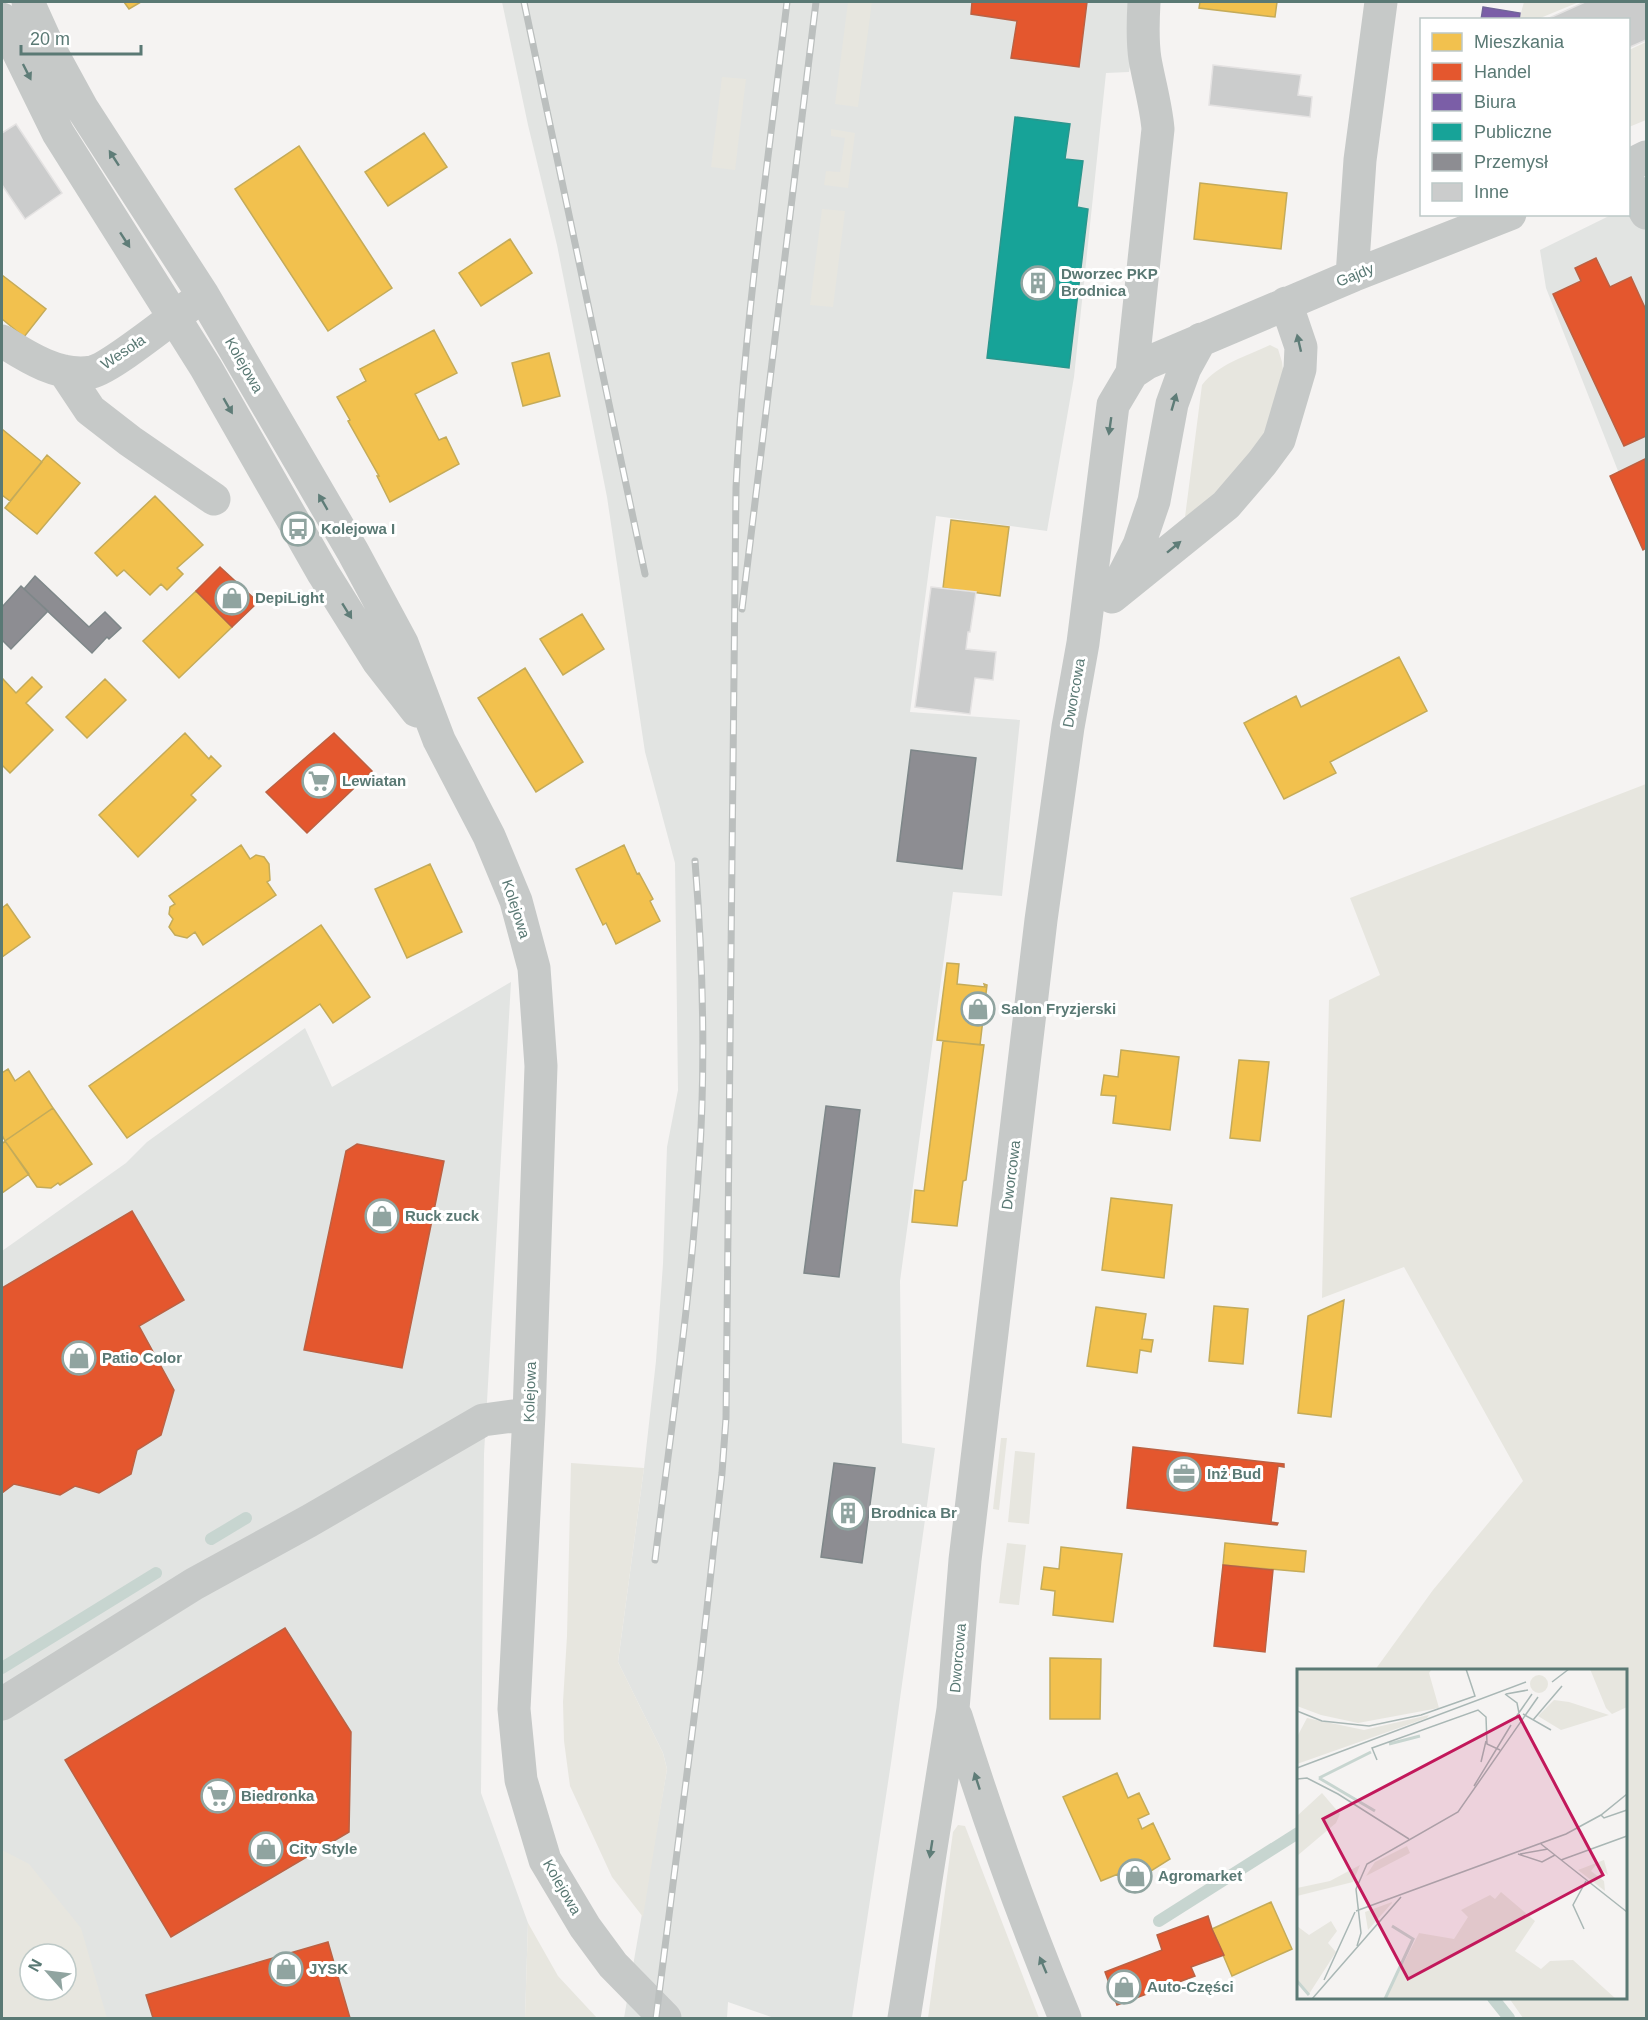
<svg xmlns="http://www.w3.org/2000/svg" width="1648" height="2020" font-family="Helvetica,sans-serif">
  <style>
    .built { fill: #e2e4e2; fill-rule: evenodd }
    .green { fill: #e7e6df; fill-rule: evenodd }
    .homes { fill: #f2c14e; stroke: #c4ab59; stroke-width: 1.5 }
    .shops { fill: #e4572e; stroke: #bb6143; stroke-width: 1.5 }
    .offices { fill: #7b5ea7; stroke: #716698; stroke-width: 1.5 }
    .public { fill: #17a398; stroke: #2b968d; stroke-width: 1.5 }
    .industry { fill: #8d8d92; stroke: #7e8789; stroke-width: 1.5 }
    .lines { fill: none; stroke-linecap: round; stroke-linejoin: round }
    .stream { stroke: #c7d5d0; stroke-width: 12 }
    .building { fill: #cbcccc; stroke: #e4e2e2; stroke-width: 1.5 }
    .minor { stroke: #c6c9c8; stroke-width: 33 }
    .rail-casing { stroke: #bbbfbe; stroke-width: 7 }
    .rail { stroke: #fff; stroke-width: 4.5; stroke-dasharray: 14; stroke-linecap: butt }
    .oneway { fill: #5f7d78 }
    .labels { text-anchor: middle; stroke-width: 6; stroke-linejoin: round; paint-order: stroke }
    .poi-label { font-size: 15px; font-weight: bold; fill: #5a7974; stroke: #fff; text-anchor: start }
    .street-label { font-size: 15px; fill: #5a7974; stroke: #fff }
    .inset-river { fill: none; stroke: #c7d5d0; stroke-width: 3 }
    .inset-road { fill: none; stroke: #a9b7b5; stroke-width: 1.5 }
    .view { fill: #c2185b; fill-opacity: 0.15; stroke: #c2185b; stroke-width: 3 }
    .inset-edge { fill: none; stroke: #5a7974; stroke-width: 3 }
  </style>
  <rect width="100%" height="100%" fill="#f5f3f2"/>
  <path class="built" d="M 502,2 L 1140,2 L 1129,72 L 1106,73 L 1074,377 L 1047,531 L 936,516 L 910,712 L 1020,720 L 1002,896 L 953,892 L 900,1281 L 902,1443 L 935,1448 L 891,1763 L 852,2018 L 774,2018 L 728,2002 L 727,2018 L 624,2018 L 667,1769 L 663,1753 L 618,1662 L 644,1468 L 656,1361 L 663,1264 L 667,1147 L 678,1090 L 675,863 L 645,752 L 607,497 L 557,245 L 528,125 Z
    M 1646,198 L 1646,542 L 1546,288 L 1540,250 L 1611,215 L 1628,214 Z
    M 511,982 L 484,1454 L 481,1793 L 528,1923 L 525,2018 L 2,2018 L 2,1251 L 126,1163 L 147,1142 L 305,1028 L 332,1087 ZM 30,1954 L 66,1954 L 66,1990 L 30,1990 Z"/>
  <path class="green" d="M 848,2 L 872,2 L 858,107 L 835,104 Z
    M 1524,2 L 1579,2 L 1538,19 L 1519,20 Z
    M 1646,42 L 1646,120 L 1629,127 L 1629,50 Z
    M 722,77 L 746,79 L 735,170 L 711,167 Z
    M 831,129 L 855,133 L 848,188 L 824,185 L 826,171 L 840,172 L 845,138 L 831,136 Z
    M 822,209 L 845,211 L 833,307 L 810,305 Z
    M 1270,345 L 1278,349 L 1282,362 L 1284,377 L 1269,428 L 1217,499 L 1185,517 L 1202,385 C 1218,364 1247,356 1270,345 Z
    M 1646,784 L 1646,2018 L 1523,2018 L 1509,1998 L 1626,1998 L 1626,1670 L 1375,1670 L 1433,1590 L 1523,1481 L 1404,1267 L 1322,1298 L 1329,1000 L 1380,975 L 1350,898 Z
    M 1001,1438 L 1007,1438 L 999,1510 L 993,1509 Z
    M 1015,1451 L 1035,1453 L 1029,1524 L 1008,1522 Z
    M 571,1463 L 644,1468 L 618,1662 L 663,1753 L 667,1769 L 643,1917 L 612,1877 L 570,1786 L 564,1741 L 563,1702 L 567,1636 Z
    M 1007,1543 L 1026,1545 L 1019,1605 L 999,1603 Z
    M 958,1825 L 965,1826 L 1039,2018 L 928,2018 L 953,1832 Z
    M 2,1850 L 29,1864 L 81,1928 L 107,2018 L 2,2018 ZM 30,1954 L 66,1954 L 66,1990 L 30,1990 Z
    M 528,1923 L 558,1976 L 597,2018 L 525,2018 Z"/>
  <path class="homes" d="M 124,2 L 141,2 L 129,9 Z
    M 1200,2 L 1277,2 L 1275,17 L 1199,8 Z
    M 424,133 L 447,167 L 388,206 L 365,172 Z
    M 299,146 L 392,288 L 328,331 L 235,189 Z
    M 1200,183 L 1287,193 L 1281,249 L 1194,239 Z
    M 510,239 L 532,273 L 481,306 L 459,273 Z
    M 2,275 L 46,309 L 24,337 L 2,319 Z
    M 434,330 L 457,373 L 415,394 L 439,440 L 446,437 L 459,464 L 390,502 L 377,476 L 379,476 L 348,421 L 350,420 L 337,397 L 366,381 L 360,369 Z
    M 549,353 L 560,396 L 523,406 L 512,363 Z
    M 2,429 L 42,462 L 10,501 L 2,495 Z
    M 47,455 L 80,483 L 37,534 L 5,508 Z
    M 155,496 L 203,545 L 177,568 L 183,574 L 167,590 L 161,584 L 150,595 L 124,570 L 117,576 L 95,553 Z
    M 951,520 L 1009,527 L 1000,596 L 943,588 Z
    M 196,591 L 232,627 L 179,678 L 143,641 Z
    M 582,614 L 604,649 L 563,675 L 540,639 Z
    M 1399,657 L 1427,711 L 1330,762 L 1336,773 L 1284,799 L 1244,723 L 1296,696 L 1301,707 Z
    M 525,668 L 583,762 L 536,792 L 478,698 Z
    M 32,677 L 42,687 L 26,703 L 53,730 L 10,773 L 2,765 L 2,678 L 16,693 Z
    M 105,679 L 126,700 L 87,738 L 66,717 Z
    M 185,733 L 209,759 L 211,756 L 221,766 L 191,795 L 196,800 L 138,857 L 99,815 Z
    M 241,845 L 250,859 L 256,855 L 264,857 L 269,864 L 270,880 L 267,882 L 276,895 L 203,945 L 195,932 L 187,938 L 175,935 L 169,927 L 173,919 L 169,914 L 170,907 L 175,904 L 169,896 Z
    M 624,845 L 637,874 L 639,873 L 653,899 L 650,901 L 660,921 L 616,944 L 606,923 L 603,925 L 576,869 Z
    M 430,864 L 462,932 L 407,958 L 375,889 Z
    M 7,904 L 30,937 L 2,957 L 2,908 Z
    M 321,925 L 370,997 L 333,1023 L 320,1004 L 127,1138 L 89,1086 Z
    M 947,963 L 959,964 L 957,984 L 985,987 L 984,984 L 987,985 L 980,1045 L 937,1040 Z
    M 943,1041 L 984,1045 L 966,1180 L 963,1181 L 957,1226 L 912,1222 L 915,1190 L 924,1191 Z
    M 1121,1050 L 1179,1057 L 1170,1130 L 1113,1123 L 1116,1096 L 1101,1095 L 1104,1075 L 1118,1077 Z
    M 1239,1060 L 1269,1062 L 1260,1141 L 1230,1138 Z
    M 8,1069 L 15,1081 L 29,1071 L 53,1108 L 5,1141 L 2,1135 L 2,1073 Z
    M 53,1108 L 92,1164 L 60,1185 L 58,1183 L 51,1188 L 37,1187 L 5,1141 Z
    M 5,1141 L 29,1174 L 2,1193 L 2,1144 Z
    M 1111,1198 L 1172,1205 L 1164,1278 L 1102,1270 Z
    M 1344,1300 L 1331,1417 L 1298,1413 L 1308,1316 Z
    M 1214,1306 L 1248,1309 L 1243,1364 L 1209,1361 Z
    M 1096,1307 L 1146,1314 L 1142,1339 L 1153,1340 L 1151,1352 L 1140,1350 L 1137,1373 L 1087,1366 Z
    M 1225,1543 L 1306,1551 L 1304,1572 L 1223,1565 Z
    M 1061,1547 L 1122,1554 L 1113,1622 L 1053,1615 L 1055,1591 L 1041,1589 L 1044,1567 L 1059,1569 Z
    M 1050,1658 L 1101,1659 L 1100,1719 L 1050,1719 Z
    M 1117,1773 L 1128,1798 L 1139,1793 L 1149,1814 L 1138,1819 L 1142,1829 L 1153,1823 L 1170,1859 L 1124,1888 L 1118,1874 L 1101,1881 L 1063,1797 Z
    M 1271,1902 L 1292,1949 L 1232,1976 L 1212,1929 Z"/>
  <path class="shops" d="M 972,2 L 1087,2 L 1079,67 L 1011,58 L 1017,21 L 971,14 Z
    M 1596,258 L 1610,287 L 1631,277 L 1646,310 L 1646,436 L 1624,446 L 1553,294 L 1581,281 L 1575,268 Z
    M 1645,459 L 1646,548 L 1643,550 L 1610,476 Z
    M 220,567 L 258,602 L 232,627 L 196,591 Z
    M 334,733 L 372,771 L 307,833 L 266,792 Z
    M 357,1144 L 444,1161 L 402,1368 L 304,1350 L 346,1151 Z
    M 132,1211 L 184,1300 L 139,1326 L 174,1390 L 161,1435 L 137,1450 L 131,1474 L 99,1493 L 75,1486 L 60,1495 L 14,1484 L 2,1493 L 2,1288 Z
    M 1133,1447 L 1284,1464 L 1284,1467 L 1278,1466 L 1271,1522 L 1278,1523 L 1277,1525 L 1127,1508 Z
    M 1223,1565 L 1273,1570 L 1265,1652 L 1214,1646 Z
    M 285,1628 L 351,1732 L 349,1832 L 171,1937 L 65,1760 Z
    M 1208,1916 L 1212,1929 L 1224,1955 L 1191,1967 L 1195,1976 L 1117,2005 L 1105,1972 L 1162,1950 L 1157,1935 Z
    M 328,1942 L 350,2018 L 153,2018 L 146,1995 Z"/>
  <path class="offices" d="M 1483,7 L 1520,13 L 1519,20 L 1481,20 Z"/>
  <path class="public" d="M 1015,117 L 1070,124 L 1065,159 L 1083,161 L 1077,207 L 1088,209 L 1069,368 L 987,358 Z"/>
  <path class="industry" d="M 35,576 L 89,627 L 105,612 L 121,628 L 109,639 L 107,637 L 92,653 L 24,589 Z
    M 21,586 L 48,611 L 11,649 L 2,640 L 2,607 Z
    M 911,750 L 976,758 L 962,869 L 897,861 Z
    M 826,1106 L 860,1110 L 839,1277 L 804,1273 Z
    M 834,1463 L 875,1468 L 862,1563 L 821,1557 Z"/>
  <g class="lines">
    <path class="stream" d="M 211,1539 L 246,1518
      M 2,1668 L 156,1573
      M 1159,1921 L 1298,1833
      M 1493,1998 L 1509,2018"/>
  </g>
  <path class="building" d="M 1585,2 L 1646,2 L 1646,40 L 1628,48 L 1628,20 L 1545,20 Z
    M 1213,65 L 1301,75 L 1298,95 L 1312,97 L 1310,117 L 1209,105 Z
    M 16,124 L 62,193 L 25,219 L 2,185 L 2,133 Z
    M 931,587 L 976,592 L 970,632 L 968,632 L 966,649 L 996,652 L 993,680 L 975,678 L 970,714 L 915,707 Z"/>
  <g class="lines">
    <path class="minor" d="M 28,2 L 47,44 L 82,108 L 203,295 L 353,552 L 402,643 L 439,740 L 489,836 L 516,901 L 534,968 L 541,1066 L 529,1414 L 514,1709 L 521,1780 L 545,1860 L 585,1927 L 613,1965 L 665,2018
      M 2,19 L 58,133 L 206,368 L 323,573 L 378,661 L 417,711
      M 1628,166 L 1646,157
      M 1628,181 L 1646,213
      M 1352,276 L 1360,160 L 1381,2
      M 2,341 C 27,357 60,378 92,372 C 111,368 173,317 192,304
      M 64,371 L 90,410 L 130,441 L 214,499
      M 1132,373 L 1158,129 C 1156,105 1149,82 1145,59 C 1142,40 1143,20 1144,2
      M 1118,586 L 1139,545 L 1154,501 L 1172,404 L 1185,368 L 1201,339
      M 1112,597 L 1226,505 L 1262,463 L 1279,440 L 1300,369 L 1301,347 L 1286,303
      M 2,1704 L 194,1584 L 309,1521 L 483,1420 L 529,1414
      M 956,1716 C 988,1818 1024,1919 1065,2018
      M 904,2018 L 953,1709 L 965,1560 L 1041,920 L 1068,727 L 1083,643 L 1113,405 L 1132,373 L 1147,363 L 1352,276 L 1510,214"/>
    <defs>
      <path id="rail" d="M 524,2 L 645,574
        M 742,609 L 816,2
        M 655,1560 C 671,1428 691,1297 699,1164 C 706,1063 703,962 695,861
        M 656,2018 L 700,1671 L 722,1473 L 726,1418 L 736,488 C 744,325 768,163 787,2"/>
    </defs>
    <use href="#rail" class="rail-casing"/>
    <use href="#rail" class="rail"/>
  </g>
  <defs><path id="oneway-solid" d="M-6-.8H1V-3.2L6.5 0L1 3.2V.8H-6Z" transform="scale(1.5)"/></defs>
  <g class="oneway">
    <use href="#oneway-solid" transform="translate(27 72) rotate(63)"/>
    <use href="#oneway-solid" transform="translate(114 158) rotate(-123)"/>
    <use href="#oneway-solid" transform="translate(125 240) rotate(57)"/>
    <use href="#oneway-solid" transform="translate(1299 343) rotate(-103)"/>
    <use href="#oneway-solid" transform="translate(1174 402) rotate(-74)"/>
    <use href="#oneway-solid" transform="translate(228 406) rotate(60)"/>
    <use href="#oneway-solid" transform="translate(1110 426) rotate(98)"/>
    <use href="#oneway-solid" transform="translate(323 502) rotate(-120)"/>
    <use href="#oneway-solid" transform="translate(1174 547) rotate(-39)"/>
    <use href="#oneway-solid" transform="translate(347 611) rotate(58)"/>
    <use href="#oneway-solid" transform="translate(977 1781) rotate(-108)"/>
    <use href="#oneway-solid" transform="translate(931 1849) rotate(99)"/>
    <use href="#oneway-solid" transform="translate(1043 1965) rotate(-113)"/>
  </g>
  <defs>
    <symbol id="building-ring" viewBox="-11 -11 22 22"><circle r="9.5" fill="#fff" stroke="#90a4a0" stroke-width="1.5"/><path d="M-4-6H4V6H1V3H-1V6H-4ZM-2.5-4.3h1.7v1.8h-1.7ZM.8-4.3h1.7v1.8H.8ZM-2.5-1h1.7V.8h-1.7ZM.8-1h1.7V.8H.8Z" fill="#90a4a0"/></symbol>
    <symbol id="bus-ring" viewBox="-11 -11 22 22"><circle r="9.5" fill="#fff" stroke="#90a4a0" stroke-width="1.5"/><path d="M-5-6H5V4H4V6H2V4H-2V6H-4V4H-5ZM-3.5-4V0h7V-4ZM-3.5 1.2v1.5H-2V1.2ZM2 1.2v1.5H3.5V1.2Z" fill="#90a4a0"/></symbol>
    <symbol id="shop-ring" viewBox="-11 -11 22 22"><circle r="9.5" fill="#fff" stroke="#90a4a0" stroke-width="1.5"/><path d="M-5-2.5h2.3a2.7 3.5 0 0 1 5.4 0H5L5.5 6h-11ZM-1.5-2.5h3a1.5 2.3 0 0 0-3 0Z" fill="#90a4a0"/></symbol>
    <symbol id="supermarket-ring" viewBox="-11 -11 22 22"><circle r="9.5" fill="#fff" stroke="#90a4a0" stroke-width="1.5"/><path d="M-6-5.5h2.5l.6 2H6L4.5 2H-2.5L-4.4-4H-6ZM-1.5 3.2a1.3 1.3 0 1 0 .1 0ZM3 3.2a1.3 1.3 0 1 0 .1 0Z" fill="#90a4a0"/></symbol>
    <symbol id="office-ring" viewBox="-11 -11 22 22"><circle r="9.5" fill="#fff" stroke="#90a4a0" stroke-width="1.5"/><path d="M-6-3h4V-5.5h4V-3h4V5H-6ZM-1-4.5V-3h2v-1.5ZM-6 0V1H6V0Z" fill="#90a4a0"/></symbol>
  </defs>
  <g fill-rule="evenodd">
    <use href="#building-ring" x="1019" y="264" width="38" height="38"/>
    <use href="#bus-ring" x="279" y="510" width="38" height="38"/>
    <use href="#shop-ring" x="213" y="579" width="38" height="38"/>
    <use href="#supermarket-ring" x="300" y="762" width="38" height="38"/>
    <use href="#shop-ring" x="959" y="990" width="38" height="38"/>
    <use href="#shop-ring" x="363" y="1197" width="38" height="38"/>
    <use href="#shop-ring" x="60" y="1339" width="38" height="38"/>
    <use href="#office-ring" x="1165" y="1455" width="38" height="38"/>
    <use href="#building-ring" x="829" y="1494" width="38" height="38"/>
    <use href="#supermarket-ring" x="199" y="1777" width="38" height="38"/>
    <use href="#shop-ring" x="247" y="1830" width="38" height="38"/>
    <use href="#shop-ring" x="1116" y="1857" width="38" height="38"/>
    <use href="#shop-ring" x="267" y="1950" width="38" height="38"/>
    <use href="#shop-ring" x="1105" y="1968" width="38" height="38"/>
  </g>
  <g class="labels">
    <g class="poi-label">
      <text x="1061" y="279">Dworzec PKP<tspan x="1061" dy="17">Brodnica</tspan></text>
      <text x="321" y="534">Kolejowa I</text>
      <text x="255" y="603">DepiLight</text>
      <text x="342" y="786">Lewiatan</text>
      <text x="1001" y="1014">Salon Fryzjerski</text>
      <text x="405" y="1221">Ruck zuck</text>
      <text x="102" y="1363">Patio Color</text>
      <text x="1207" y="1479">Inż Bud</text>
      <text x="871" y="1518">Brodnica Br</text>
      <text x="241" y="1801">Biedronka</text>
      <text x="289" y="1854">City Style</text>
      <text x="1158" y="1881">Agromarket</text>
      <text x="309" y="1974">JYSK</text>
      <text x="1147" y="1992">Auto-Części</text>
    </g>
    <g class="street-label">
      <text transform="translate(1355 275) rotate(-22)" y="5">Gajdy</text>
      <text transform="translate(123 352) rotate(-34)" y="5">Wesoła</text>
      <text transform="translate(244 365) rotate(60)" y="5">Kolejowa</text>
      <text transform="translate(1074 693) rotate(-80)" y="5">Dworcowa</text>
      <text transform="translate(516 909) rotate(72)" y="5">Kolejowa</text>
      <text transform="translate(1011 1175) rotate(-83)" y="5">Dworcowa</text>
      <text transform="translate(530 1392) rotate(-88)" y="5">Kolejowa</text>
      <text transform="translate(958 1658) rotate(-85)" y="5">Dworcowa</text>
      <text transform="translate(562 1887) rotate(60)" y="5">Kolejowa</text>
    </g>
  </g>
  <g transform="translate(1297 1669)">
    <rect width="330" height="330" fill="#f5f3f2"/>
    <path d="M 0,0 L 135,0 L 132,4 L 142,39 L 61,54 L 24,46 L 0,37 ZM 293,0 L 330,0 L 330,38 L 315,45 L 309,39 ZM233 15a9 9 0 1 1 18 0a9 9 0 1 1-18 0ZM 257,31 L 272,33 L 312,46 L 264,61 L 241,47 ZM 132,46 L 130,49 L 0,95 L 0,68 L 10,49 L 67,61 ZM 25,124 L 43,145 L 39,154 L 0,187 L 0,147 ZM 110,177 L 113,184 L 69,207 L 78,193 ZM 307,191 L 311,206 L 299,196 L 294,202 L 307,212 L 308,222 L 281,201 ZM 63,196 L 56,213 L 0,227 L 0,219 L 33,212 ZM 204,223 L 238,252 L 218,282 L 244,300 L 253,292 L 276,291 L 319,330 L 88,330 L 122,264 L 157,270 L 171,248 L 164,241 L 193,226 L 198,230 ZM 95,233 L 95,234 L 71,261 L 68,243 ZM 34,252 L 40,262 L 31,274 L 39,283 L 12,325 L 0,311 L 0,257 L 12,266 Z" fill="#e7e6df"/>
    <path class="inset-river" d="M 92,75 L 123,67M 22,109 L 78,142M 22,109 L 74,83M 0,312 L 12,326M 88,330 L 116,270 L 95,257"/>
    <path class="inset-road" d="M 255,13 L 272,0M 208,25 L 220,34 L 222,44M 209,25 L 231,21M 0,42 L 25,52 L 72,57 L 124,46 L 178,27 L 169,0M 226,45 L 254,61M 219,48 L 235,25M 236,51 L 265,17M 80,91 L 75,79 L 181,41 L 189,48 L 190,75 L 203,81M 184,93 L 189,72M 0,99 L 229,13M 0,110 L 10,109 L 41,125 L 112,170M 177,117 L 214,56M 304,146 L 307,149 L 330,141M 244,175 L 330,243M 221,185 L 245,193 L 258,186M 223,185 L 251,180M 264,191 L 330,167M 59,242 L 269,165 L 304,146 L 330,125M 287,260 L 276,236 L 289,212M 60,277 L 64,264 L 59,220 L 70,195 L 161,143 L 241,28M 27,311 L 58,243M 15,330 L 104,228"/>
    <path class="view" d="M 222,47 L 306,206 L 111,310 L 26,150 Z"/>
    <rect width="330" height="330" class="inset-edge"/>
  </g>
  <rect width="1648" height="2020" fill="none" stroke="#5a7974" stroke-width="6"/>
  <rect x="1420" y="18" width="210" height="198" fill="#ffffff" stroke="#bdc9c7" stroke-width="1.5"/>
  <rect x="1432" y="33" width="30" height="18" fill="#f2c14e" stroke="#bdc9c7" stroke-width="1.5"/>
  <text x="1474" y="48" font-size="18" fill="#5a7974">Mieszkania</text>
  <rect x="1432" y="63" width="30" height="18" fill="#e4572e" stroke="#bdc9c7" stroke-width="1.5"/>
  <text x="1474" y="78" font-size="18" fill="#5a7974">Handel</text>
  <rect x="1432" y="93" width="30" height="18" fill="#7b5ea7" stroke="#bdc9c7" stroke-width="1.5"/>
  <text x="1474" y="108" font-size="18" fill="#5a7974">Biura</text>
  <rect x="1432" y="123" width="30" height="18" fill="#17a398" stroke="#bdc9c7" stroke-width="1.5"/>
  <text x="1474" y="138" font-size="18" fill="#5a7974">Publiczne</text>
  <rect x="1432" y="153" width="30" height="18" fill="#8d8d92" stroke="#bdc9c7" stroke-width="1.5"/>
  <text x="1474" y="168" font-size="18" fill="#5a7974">Przemysł</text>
  <rect x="1432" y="183" width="30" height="18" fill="#cbcccc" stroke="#bdc9c7" stroke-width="1.5"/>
  <text x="1474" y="198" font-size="18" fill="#5a7974">Inne</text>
  <g transform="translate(48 1972) rotate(298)"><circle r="28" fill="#ffffff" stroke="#bdc9c7" stroke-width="1.5"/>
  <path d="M0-4.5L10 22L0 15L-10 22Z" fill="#90a4a0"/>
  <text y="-9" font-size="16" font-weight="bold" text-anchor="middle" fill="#5a7974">N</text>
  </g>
  <path d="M21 45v9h120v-9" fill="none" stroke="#5a7974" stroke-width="3"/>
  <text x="30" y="45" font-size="18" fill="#5a7974" stroke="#ffffff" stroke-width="4.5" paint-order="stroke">20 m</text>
</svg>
